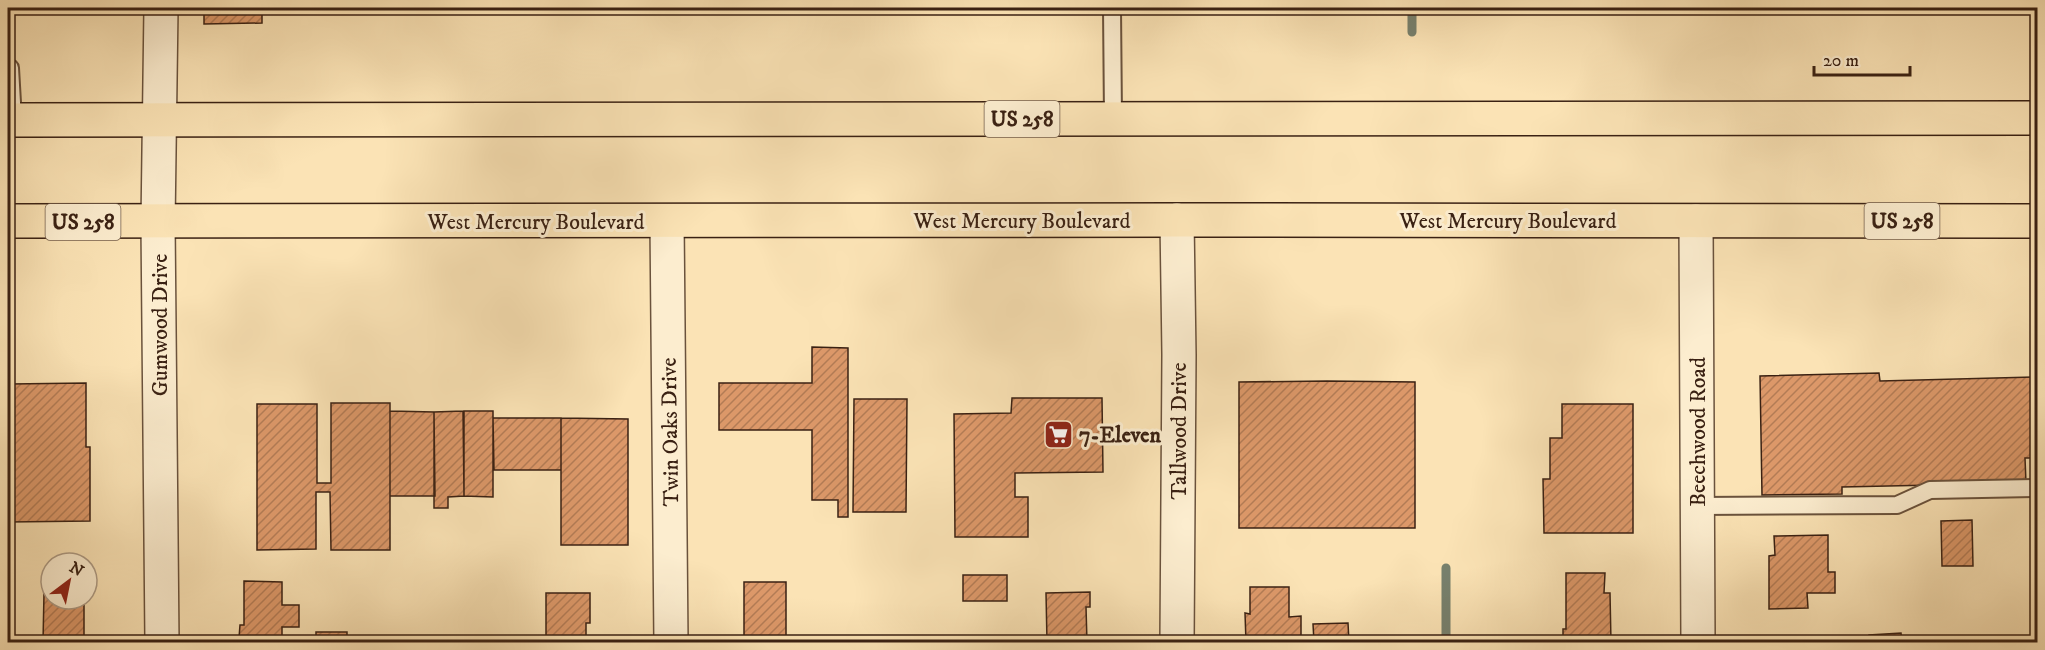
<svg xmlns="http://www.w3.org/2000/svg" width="2045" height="650" font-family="'IM FELL DW Pica',serif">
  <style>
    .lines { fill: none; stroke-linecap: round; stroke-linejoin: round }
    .stream { stroke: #77806d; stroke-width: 9 }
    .building { fill: url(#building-hatch); stroke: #3a2113; stroke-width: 1.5 }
    .service-casing { stroke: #6a523c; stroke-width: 20 }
    .minor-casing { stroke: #6a523c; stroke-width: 36 }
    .trunk-casing { stroke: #3a2113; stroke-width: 36 }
    .service { stroke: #fcedcf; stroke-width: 16 }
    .minor { stroke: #fcedcf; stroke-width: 33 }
    .trunk { stroke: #fbe3b5; stroke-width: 33 }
    .labels { text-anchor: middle; stroke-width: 6; stroke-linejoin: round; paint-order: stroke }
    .shield { fill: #fcedcf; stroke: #745e4b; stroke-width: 1.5 }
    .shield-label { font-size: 21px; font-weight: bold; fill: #3a2113 }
    .street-label { font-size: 22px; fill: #3a2113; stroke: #fcedcf }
    .poi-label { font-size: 22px; font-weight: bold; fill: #3a2113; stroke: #fcedcf; text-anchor: start }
  </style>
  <defs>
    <pattern id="building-hatch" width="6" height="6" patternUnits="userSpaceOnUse" patternTransform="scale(1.5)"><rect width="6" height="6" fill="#dc9869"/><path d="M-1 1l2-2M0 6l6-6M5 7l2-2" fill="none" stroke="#b37c55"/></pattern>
  </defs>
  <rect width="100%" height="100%" fill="#fbe3b5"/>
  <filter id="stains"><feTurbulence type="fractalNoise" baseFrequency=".00333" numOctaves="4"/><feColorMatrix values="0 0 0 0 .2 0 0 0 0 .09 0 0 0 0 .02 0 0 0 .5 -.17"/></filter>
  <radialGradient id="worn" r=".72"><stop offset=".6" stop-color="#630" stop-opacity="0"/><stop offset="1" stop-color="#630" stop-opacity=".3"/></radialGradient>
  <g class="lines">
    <path class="stream" d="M 1412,32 L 1412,8
      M 1446,642 L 1446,568"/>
  </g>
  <path class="building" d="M 204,8 L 262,8 L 262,23 L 204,24 Z
    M 812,347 L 848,348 L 848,517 L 838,517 L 838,500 L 812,500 L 812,430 L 719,430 L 719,383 L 812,383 Z
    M 1879,373 L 1880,381 L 2038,377 L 2038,458 L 2025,458 L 2026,483 L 1842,487 L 1842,494 L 1762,495 L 1760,376 Z
    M 1327,381 L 1415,382 L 1415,528 L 1239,528 L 1239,382 Z
    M 86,383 L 86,447 L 90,447 L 90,521 L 8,522 L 8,447 L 10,447 L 10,384 Z
    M 1012,398 L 1102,398 L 1103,472 L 1015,473 L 1015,497 L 1028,497 L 1028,537 L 955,537 L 954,414 L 1011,413 Z
    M 854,399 L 907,399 L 906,512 L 853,512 Z
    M 331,403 L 390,403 L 390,550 L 331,550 L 330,492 L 316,492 L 316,549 L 257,550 L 257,404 L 317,404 L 317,483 L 331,483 Z
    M 1562,404 L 1633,404 L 1633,533 L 1544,533 L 1543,479 L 1550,479 L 1550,438 L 1562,438 Z
    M 390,411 L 434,412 L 435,496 L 390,496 Z
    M 463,411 L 464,496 L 448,497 L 448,508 L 434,508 L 434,412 Z
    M 464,411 L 493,411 L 493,497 L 464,496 Z
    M 493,418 L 561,418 L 561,470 L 494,470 Z
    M 561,418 L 628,419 L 628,545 L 561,545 Z
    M 1972,520 L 1973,566 L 1942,566 L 1941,521 Z
    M 1828,535 L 1828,572 L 1835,572 L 1835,593 L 1807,593 L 1808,608 L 1769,609 L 1769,556 L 1775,555 L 1774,536 Z
    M 1566,573 L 1605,573 L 1604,593 L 1610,593 L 1611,642 L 1563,642 L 1563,629 L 1566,629 Z
    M 963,575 L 1007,575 L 1007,601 L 963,601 Z
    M 244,581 L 282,582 L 282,605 L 299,605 L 299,627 L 282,627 L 282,638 L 239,638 L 240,625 L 244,625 Z
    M 744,582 L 786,582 L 786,637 L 744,637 Z
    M 1250,587 L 1289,587 L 1289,617 L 1301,616 L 1301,640 L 1288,640 L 1288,642 L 1246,642 L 1245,613 L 1250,614 Z
    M 1090,592 L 1090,607 L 1086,607 L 1087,642 L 1047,642 L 1046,593 Z
    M 44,593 L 51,593 L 51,599 L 84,599 L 84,642 L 43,642 Z
    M 546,593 L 590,593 L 590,623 L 586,623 L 586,642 L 546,642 Z
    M 1348,623 L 1349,642 L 1314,642 L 1313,624 Z
    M 316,632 L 347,632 L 347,642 L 316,642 Z
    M 1901,633 L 1902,642 L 1869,642 L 1869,635 Z
    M 1773,636 L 1831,636 L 1831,642 L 1773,642 Z"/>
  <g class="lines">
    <defs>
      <path id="service" d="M 1112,8 L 1113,118
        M 10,68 L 13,120
        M 1697,506 L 1897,505 L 1930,490 L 2038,488"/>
      <path id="minor" d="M 161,8 L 158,223 L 162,642
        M 667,221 L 671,642
        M 1696,221 L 1698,642
        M 1177,642 L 1179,355 L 1177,220"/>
      <path id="trunk" d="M 8,120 L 2038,118
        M 8,221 L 1177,220 L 2038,221"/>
    </defs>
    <use href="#service" class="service-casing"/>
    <use href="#minor" class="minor-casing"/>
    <use href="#trunk" class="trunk-casing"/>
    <use href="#service" class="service"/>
    <use href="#minor" class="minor"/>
    <use href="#trunk" class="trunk"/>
  </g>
  <defs>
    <symbol id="supermarket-square" viewBox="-11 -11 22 22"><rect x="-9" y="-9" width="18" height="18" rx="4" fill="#8f2418" stroke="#fcedcf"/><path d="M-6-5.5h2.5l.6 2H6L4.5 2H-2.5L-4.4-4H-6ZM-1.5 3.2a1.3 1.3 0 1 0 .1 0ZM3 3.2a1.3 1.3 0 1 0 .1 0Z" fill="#fff"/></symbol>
  </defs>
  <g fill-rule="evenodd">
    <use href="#supermarket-square" x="1042" y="418" width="33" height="33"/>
  </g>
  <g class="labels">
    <g class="shield">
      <rect x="984.5" y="101" width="75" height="36" rx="4.5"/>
      <rect x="1864.5" y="203" width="75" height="36" rx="4.5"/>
      <rect x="45.5" y="204" width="75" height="36" rx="4.5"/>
    </g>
    <g class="shield-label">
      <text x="1022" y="126">US 258</text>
      <text x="1902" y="228">US 258</text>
      <text x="83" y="229">US 258</text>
    </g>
    <g class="street-label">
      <text x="1022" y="228">West Mercury Boulevard</text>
      <text x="1508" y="228">West Mercury Boulevard</text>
      <text x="536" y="229">West Mercury Boulevard</text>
      <text transform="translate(159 325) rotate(-90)" y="8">Gumwood Drive</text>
      <text transform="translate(1178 431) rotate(-90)" y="8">Tallwood Drive</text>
      <text transform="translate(669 432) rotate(-91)" y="8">Twin Oaks Drive</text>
      <text transform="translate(1697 432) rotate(-90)" y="8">Beechwood Road</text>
    </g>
    <g class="poi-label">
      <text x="1079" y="442">7-Eleven</text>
    </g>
  </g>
  <rect width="2045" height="650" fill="none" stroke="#fbe3b5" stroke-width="30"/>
  <rect x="9" y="9" width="2027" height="632" fill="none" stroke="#3a2113" stroke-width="3"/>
  <rect x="15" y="15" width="2015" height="620" fill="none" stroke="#3a2113" stroke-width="1.5"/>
  <g transform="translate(69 581) rotate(32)"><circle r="28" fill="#fcedcf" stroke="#ae9b84" stroke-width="1.5"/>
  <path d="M0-4.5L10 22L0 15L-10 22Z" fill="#8f2418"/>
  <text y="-9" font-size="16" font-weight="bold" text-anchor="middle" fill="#3a2113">N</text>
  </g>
  <path d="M1814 66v9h96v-9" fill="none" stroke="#3a2113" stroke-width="3"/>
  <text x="1823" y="66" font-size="18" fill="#3a2113" stroke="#fcedcf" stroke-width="4.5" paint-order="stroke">20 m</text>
  <rect width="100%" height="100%" filter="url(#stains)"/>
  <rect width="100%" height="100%" fill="url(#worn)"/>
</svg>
